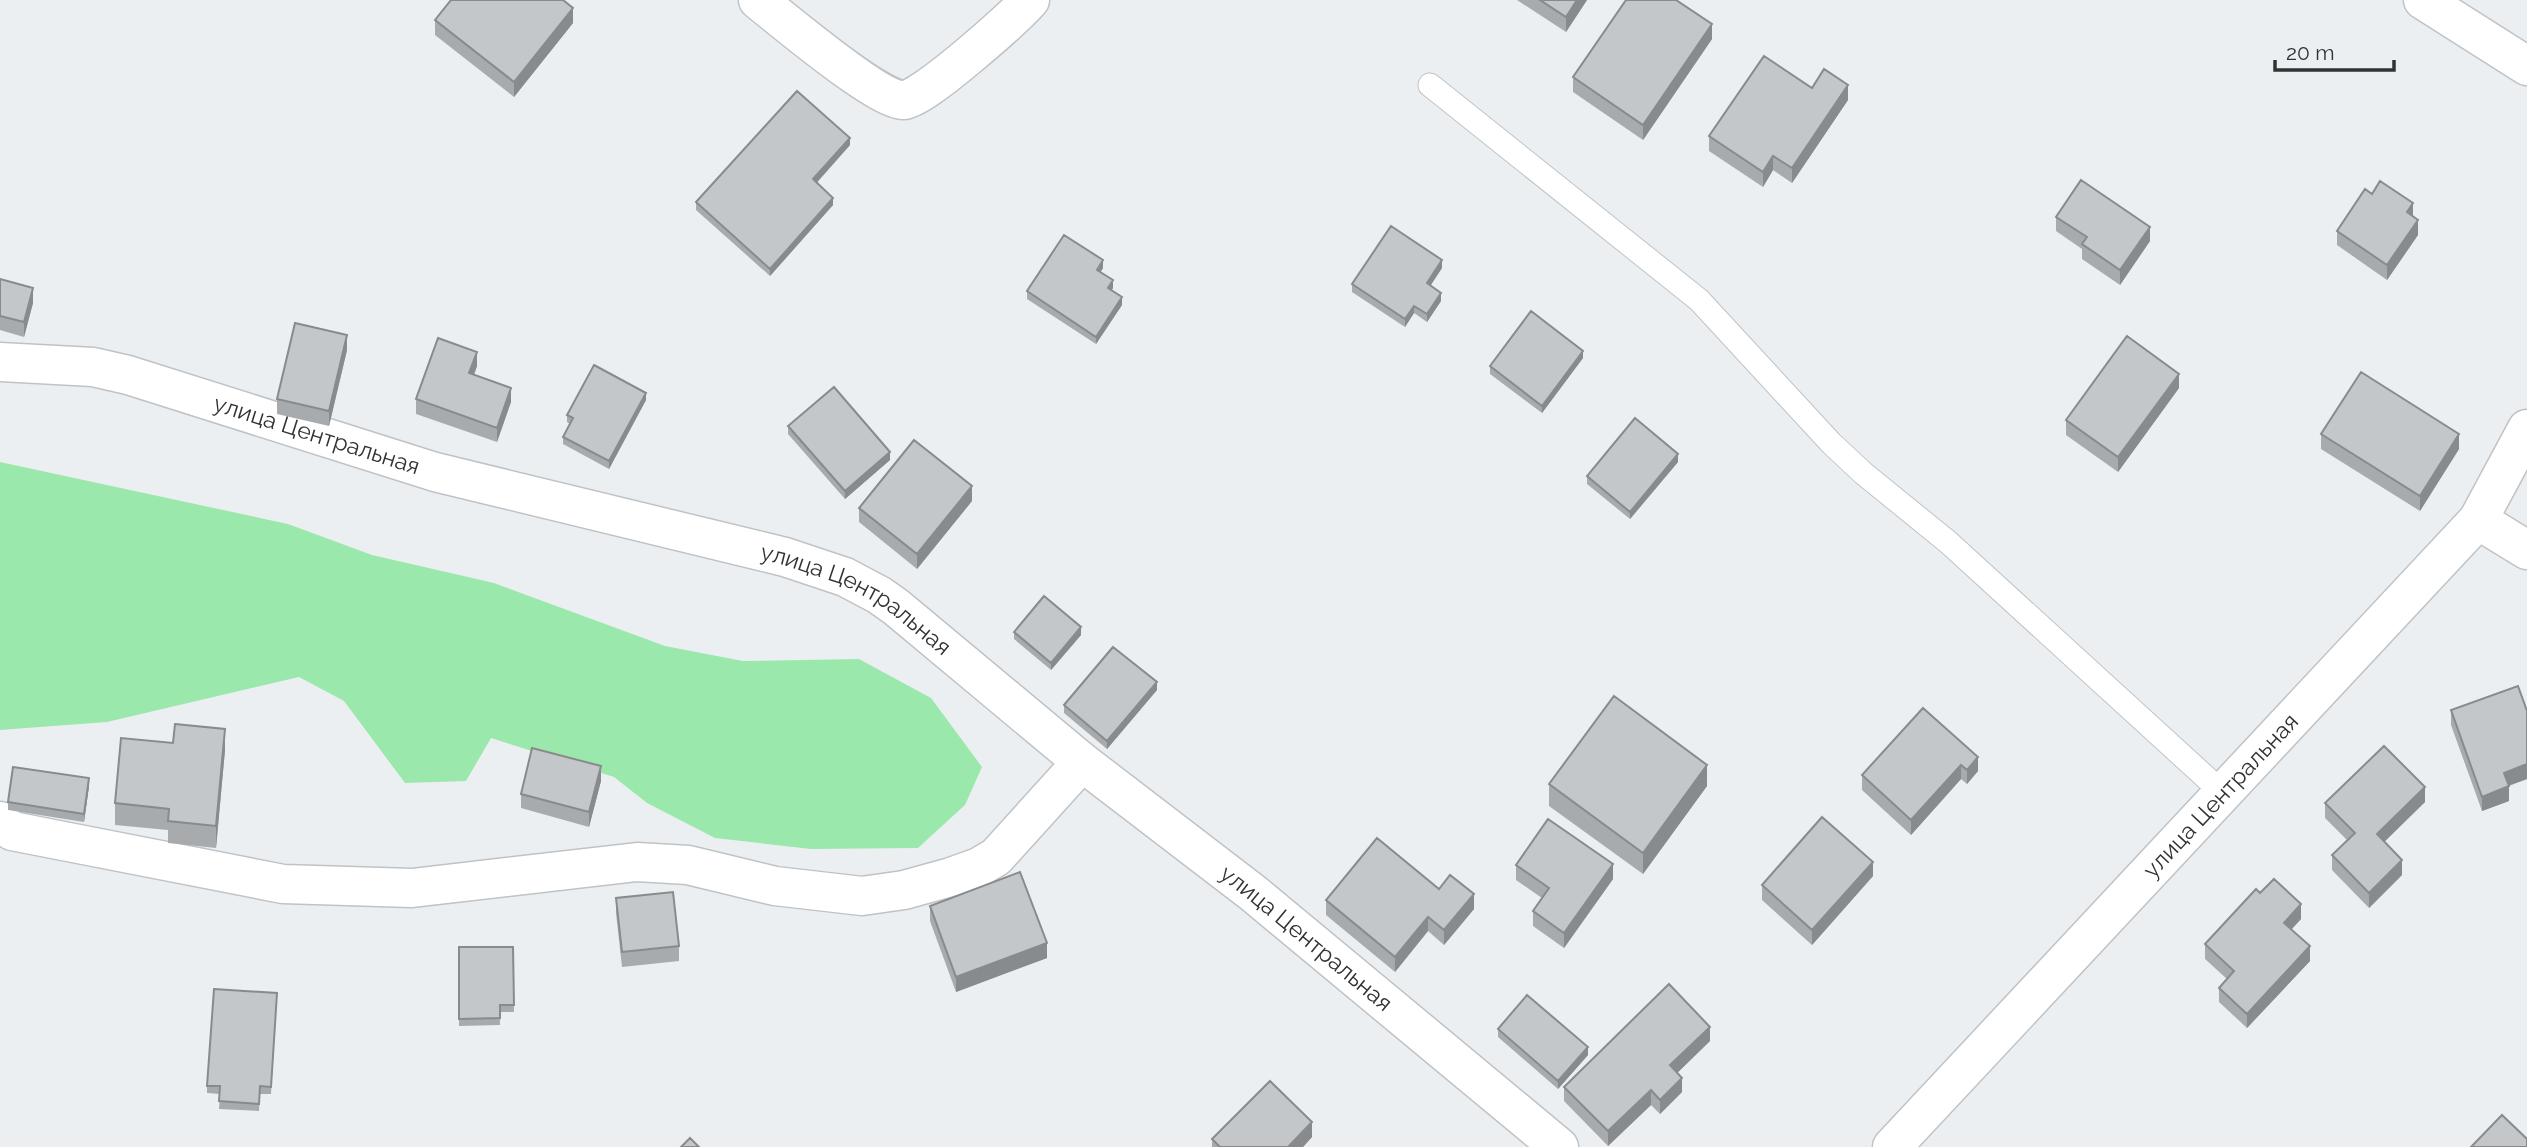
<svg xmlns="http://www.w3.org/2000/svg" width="2527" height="1147" font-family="Raleway,sans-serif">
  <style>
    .green { fill: #9be8ac }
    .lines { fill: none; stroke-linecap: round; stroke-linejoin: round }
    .service-casing { stroke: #bfc3c6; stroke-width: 25 }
    .minor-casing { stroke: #bfc3c6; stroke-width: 41 }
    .service { stroke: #fff; stroke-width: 23 }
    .minor { stroke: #fff; stroke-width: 38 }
    .wall { fill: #a8abae }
    .shaded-wall { fill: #888b8d }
    .building { fill: #c3c7ca; stroke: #888b8d; stroke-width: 2 }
    .labels { text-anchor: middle; stroke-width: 5; stroke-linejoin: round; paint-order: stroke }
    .street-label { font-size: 23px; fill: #313233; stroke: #eceff2 }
  </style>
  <rect width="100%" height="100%" fill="#eceff2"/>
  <path class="green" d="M 0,462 L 288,524 L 372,555 L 494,583 L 665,646 L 743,661 L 859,659 L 931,698 L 982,767 L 965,805 L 918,848 L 811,849 L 715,838 L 647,803 L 614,777 L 491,738 L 466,781 L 405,783 L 344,701 L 299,677 L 107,722 L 0,730 Z"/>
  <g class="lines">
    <defs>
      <path id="service" d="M 1430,85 L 1699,300 L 1831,443 L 1863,473 L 1948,542 L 2223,793"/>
      <g id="minor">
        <path d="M 758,0 C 782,19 879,101 904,100 C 922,100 1015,17 1030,0"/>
        <path d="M 2423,0 L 2527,66"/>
        <path id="s1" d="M 0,362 L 93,367 L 128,375 L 435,472 L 785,557 L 845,577 L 879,595 L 896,607 L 1082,762 L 1253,893 L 1559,1147"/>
        <path d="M 2478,520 L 2527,550"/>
        <path d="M 0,821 L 12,831 L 283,884 L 412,888 L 637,862 L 688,865 L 775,886 L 862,896 L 904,890 L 951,877 L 979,867 L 996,857 L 1082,762"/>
        <path id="s2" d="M 1892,1147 L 2478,520 L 2527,429"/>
      </g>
    </defs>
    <use href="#service" class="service-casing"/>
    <use href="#minor" class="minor-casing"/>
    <use href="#service" class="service"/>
    <use href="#minor" class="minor"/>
  </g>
  <path class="wall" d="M 1517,0 L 1587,0 L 1566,32 Z
    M 435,20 L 573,23 L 514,97 L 435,35 Z
    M 1712,39 L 1643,140 L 1573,92 L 1573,77 Z
    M 1812,88 L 1848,100 L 1792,183 L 1773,170 L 1763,187 L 1709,151 L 1709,136 Z
    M 850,145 L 816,183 L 833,205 L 770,276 L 696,210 L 696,202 Z
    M 2372,194 L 2413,216 L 2418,235 L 2387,280 L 2337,245 L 2337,231 Z
    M 2056,217 L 2150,241 L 2120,285 L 2082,259 L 2082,249 L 2056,231 Z
    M 1103,268 L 1100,273 L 1113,288 L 1112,290 L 1122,305 L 1096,344 L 1027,299 L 1027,291 Z
    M 1442,268 L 1430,286 L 1441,301 L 1427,322 L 1414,313 L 1405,327 L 1352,292 L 1352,284 Z
    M 0,279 L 33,303 L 24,337 L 0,330 Z
    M 347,350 L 329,426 L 277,414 L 277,399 Z
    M 1583,358 L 1542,413 L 1490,374 L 1490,366 Z
    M 477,366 L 474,375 L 511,402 L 497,442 L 416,414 L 416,399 Z
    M 2179,388 L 2118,472 L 2066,435 L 2066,420 Z
    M 646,400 L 609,469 L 563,444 L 563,437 L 570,424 L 567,422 L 567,415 Z
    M 788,426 L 890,460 L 845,499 L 788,434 Z
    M 2321,434 L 2459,449 L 2420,511 L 2321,449 Z
    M 1678,462 L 1630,519 L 1587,484 L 1587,476 Z
    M 972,501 L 917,569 L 859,522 L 859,508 Z
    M 1014,632 L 1081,635 L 1051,670 L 1014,639 Z
    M 1157,690 L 1107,749 L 1064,713 L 1064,705 Z
    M 1923,708 L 1978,771 L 1967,784 L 1961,779 L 1911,835 L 1862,790 L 1862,775 Z
    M 2451,710 L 2527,711 L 2527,779 L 2509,786 L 2509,801 L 2482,811 L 2451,725 Z
    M 225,750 L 216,848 L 168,843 L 168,830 L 115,825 L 115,803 Z
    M 601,781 L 589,827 L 521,808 L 521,794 Z
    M 1549,784 L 1707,786 L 1643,874 L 1549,806 Z
    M 89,786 L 84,822 L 8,810 L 8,802 Z
    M 2425,802 L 2384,842 L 2402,875 L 2369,908 L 2332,870 L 2332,855 L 2347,840 L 2325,818 L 2325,803 Z
    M 1516,865 L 1613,879 L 1564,948 L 1533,926 L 1533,911 L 1542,898 L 1516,880 Z
    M 1873,876 L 1812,945 L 1762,900 L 1762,885 Z
    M 1439,889 L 1474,909 L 1444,945 L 1428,931 L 1395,972 L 1326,915 L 1326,900 Z
    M 2260,893 L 2301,919 L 2292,929 L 2310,961 L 2247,1028 L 2219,1002 L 2219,988 L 2227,979 L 2205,959 L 2205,944 Z
    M 616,898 L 679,946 L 679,961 L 622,967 L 616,913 Z
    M 930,906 L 1047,958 L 956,992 L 930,921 Z
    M 459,947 L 513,947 L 514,1012 L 500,1012 L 500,1025 L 459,1026 Z
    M 277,993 L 271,1094 L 260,1094 L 259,1111 L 219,1109 L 220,1094 L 207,1093 L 207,1086 Z
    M 1498,1029 L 1588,1055 L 1558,1089 L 1498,1037 Z
    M 1710,1041 L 1677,1073 L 1682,1092 L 1660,1114 L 1651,1105 L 1608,1146 L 1564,1101 L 1564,1087 Z
    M 1312,1137 L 1303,1147 L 1212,1147 L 1212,1139 Z"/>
  <path class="shaded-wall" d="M 1577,0 L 1587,0 L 1566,32 L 1566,17 Z
    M 573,8 L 573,23 L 514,97 L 514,82 Z
    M 1712,24 L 1712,39 L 1643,140 L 1643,125 Z
    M 1848,85 L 1848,100 L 1792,183 L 1792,168 Z
    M 850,138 L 850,145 L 813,187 L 813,179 Z
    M 1773,156 L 1773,170 L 1763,187 L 1763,172 Z
    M 833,198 L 833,205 L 770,276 L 770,269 Z
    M 2413,203 L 2413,218 L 2407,212 Z
    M 2418,220 L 2418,235 L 2387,280 L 2387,265 Z
    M 2150,227 L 2150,241 L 2120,285 L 2120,270 Z
    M 1103,260 L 1103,268 L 1097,278 L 1097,270 Z
    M 1442,260 L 1442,268 L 1427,291 L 1427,283 Z
    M 1113,280 L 1113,288 L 1108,295 L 1108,288 Z
    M 33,288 L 33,303 L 24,337 L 24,322 Z
    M 1441,293 L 1441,301 L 1427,322 L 1427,314 Z
    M 1122,297 L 1122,305 L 1096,344 L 1096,337 Z
    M 1414,306 L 1414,313 L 1405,327 L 1405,319 Z
    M 347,335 L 347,350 L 329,426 L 329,411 Z
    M 1583,351 L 1583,358 L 1542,413 L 1542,406 Z
    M 477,352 L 477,366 L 469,388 L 469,373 Z
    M 2179,374 L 2179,388 L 2118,472 L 2118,457 Z
    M 511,388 L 511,402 L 497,442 L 497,428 Z
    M 646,393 L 646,400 L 609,469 L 609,461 Z
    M 2459,434 L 2459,449 L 2420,511 L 2420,496 Z
    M 890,452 L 890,460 L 845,499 L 845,491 Z
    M 1678,454 L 1678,462 L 1630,519 L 1630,512 Z
    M 972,486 L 972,501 L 917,569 L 917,554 Z
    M 1081,627 L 1081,635 L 1051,670 L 1051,663 Z
    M 1157,682 L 1157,690 L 1107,749 L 1107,741 Z
    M 225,729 L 225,750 L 216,848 L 216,826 Z
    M 1978,757 L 1978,771 L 1967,784 L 1967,770 Z
    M 2527,764 L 2527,779 L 2504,787 L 2504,773 Z
    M 1707,765 L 1707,786 L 1643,874 L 1643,853 Z
    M 1961,765 L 1961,779 L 1911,835 L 1911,820 Z
    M 601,766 L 601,781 L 589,827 L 589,812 Z
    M 89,778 L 89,786 L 84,822 L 84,814 Z
    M 2509,786 L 2509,801 L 2482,811 L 2482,797 Z
    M 2425,787 L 2425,802 L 2377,849 L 2377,834 Z
    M 2402,860 L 2402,875 L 2369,908 L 2369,893 Z
    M 1873,862 L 1873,876 L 1812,945 L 1812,930 Z
    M 1613,864 L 1613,879 L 1564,948 L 1564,933 Z
    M 1474,894 L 1474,909 L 1444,945 L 1444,930 Z
    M 2301,904 L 2301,919 L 2284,937 L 2284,923 Z
    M 1428,917 L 1428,931 L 1395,972 L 1395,957 Z
    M 1047,943 L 1047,958 L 956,992 L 956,977 Z
    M 2310,946 L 2310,961 L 2247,1028 L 2247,1014 Z
    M 1710,1027 L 1710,1041 L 1670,1080 L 1670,1065 Z
    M 1588,1047 L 1588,1055 L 1558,1089 L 1558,1081 Z
    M 1682,1078 L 1682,1092 L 1660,1114 L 1660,1100 Z
    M 1651,1090 L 1651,1105 L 1608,1146 L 1608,1131 Z
    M 1312,1122 L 1312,1137 L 1303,1147 L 1288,1147 Z"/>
  <path class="building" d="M 451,0 L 563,0 L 573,8 L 514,82 L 435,20 Z
    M 1540,0 L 1577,0 L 1566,17 Z
    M 1626,0 L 1676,0 L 1712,24 L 1643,125 L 1573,77 Z
    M 1764,56 L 1812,88 L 1824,69 L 1848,85 L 1792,168 L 1773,156 L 1763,172 L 1709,136 Z
    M 797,91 L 850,138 L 813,179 L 833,198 L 770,269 L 696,202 Z
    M 2081,180 L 2150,227 L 2120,270 L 2082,244 L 2087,237 L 2056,217 Z
    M 2380,181 L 2413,203 L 2407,212 L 2418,220 L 2387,265 L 2337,231 L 2365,189 L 2372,194 Z
    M 1391,226 L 1442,260 L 1427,283 L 1441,293 L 1427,314 L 1414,306 L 1405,319 L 1352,284 Z
    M 1064,235 L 1103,260 L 1097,270 L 1113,280 L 1108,288 L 1122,297 L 1096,337 L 1027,291 Z
    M 0,279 L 33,288 L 24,322 L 0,316 Z
    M 1531,311 L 1583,351 L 1542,406 L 1490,366 Z
    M 295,323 L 347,335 L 329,411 L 277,399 Z
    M 2127,336 L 2179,374 L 2118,457 L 2066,420 Z
    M 438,338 L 477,352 L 469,373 L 511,388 L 497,428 L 416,399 Z
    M 594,365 L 646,393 L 609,461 L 563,437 L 573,418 L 567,415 Z
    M 2361,372 L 2459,434 L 2420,496 L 2321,434 Z
    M 834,387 L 890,452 L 845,491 L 788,426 Z
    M 1635,418 L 1678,454 L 1630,512 L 1587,476 Z
    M 914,440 L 972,486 L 917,554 L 859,508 Z
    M 1044,596 L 1081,627 L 1051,663 L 1014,632 Z
    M 1113,647 L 1157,682 L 1107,741 L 1064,705 Z
    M 2518,686 L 2527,711 L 2527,764 L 2504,773 L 2509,786 L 2482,797 L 2451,710 Z
    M 1614,696 L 1707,765 L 1643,853 L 1549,784 Z
    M 1923,708 L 1978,757 L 1967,770 L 1961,765 L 1911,820 L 1862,775 Z
    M 175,724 L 225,729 L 216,826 L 168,821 L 169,809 L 115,803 L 121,738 L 173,743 Z
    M 2384,746 L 2425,787 L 2377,834 L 2402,860 L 2369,893 L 2332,855 L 2355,833 L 2325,803 Z
    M 532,748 L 601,766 L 589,812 L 521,794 Z
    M 13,767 L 89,778 L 84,814 L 8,802 Z
    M 1822,817 L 1873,862 L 1812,930 L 1762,885 Z
    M 1548,819 L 1613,864 L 1564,933 L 1533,911 L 1549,888 L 1516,865 Z
    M 1377,838 L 1439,889 L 1450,875 L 1474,894 L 1444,930 L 1428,917 L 1395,957 L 1326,900 Z
    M 1020,872 L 1047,943 L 956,977 L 930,906 Z
    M 2274,879 L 2301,904 L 2284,923 L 2310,946 L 2247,1014 L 2219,988 L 2234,971 L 2205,944 L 2256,889 L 2260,893 Z
    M 673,892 L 679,946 L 622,952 L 616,898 Z
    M 459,947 L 513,947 L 514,1005 L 500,1005 L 500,1018 L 459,1019 Z
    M 1669,984 L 1710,1027 L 1670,1065 L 1682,1078 L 1660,1100 L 1651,1090 L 1608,1131 L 1564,1087 Z
    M 214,989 L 277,993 L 271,1087 L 260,1086 L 259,1104 L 219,1101 L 220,1086 L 207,1086 Z
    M 1527,995 L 1588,1047 L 1558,1081 L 1498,1029 Z
    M 1270,1081 L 1312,1122 L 1288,1147 L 1220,1147 L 1212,1139 Z
    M 2502,1115 L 2527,1139 L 2527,1147 L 2471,1147 Z
    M 690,1138 L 699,1147 L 681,1147 Z"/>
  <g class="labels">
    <g class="street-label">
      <text dy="8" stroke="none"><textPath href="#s1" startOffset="327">улица Центральная</textPath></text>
      <text dy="8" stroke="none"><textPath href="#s1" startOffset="894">улица Центральная</textPath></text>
      <text dy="8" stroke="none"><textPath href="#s2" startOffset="481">улица Центральная</textPath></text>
      <text dy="8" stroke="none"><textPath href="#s1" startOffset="1461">улица Центральная</textPath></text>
    </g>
  </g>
  <path d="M2275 60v10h119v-10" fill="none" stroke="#313233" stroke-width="3.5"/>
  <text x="2286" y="60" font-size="21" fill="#313233" stroke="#eceff2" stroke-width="5" paint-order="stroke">20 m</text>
</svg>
